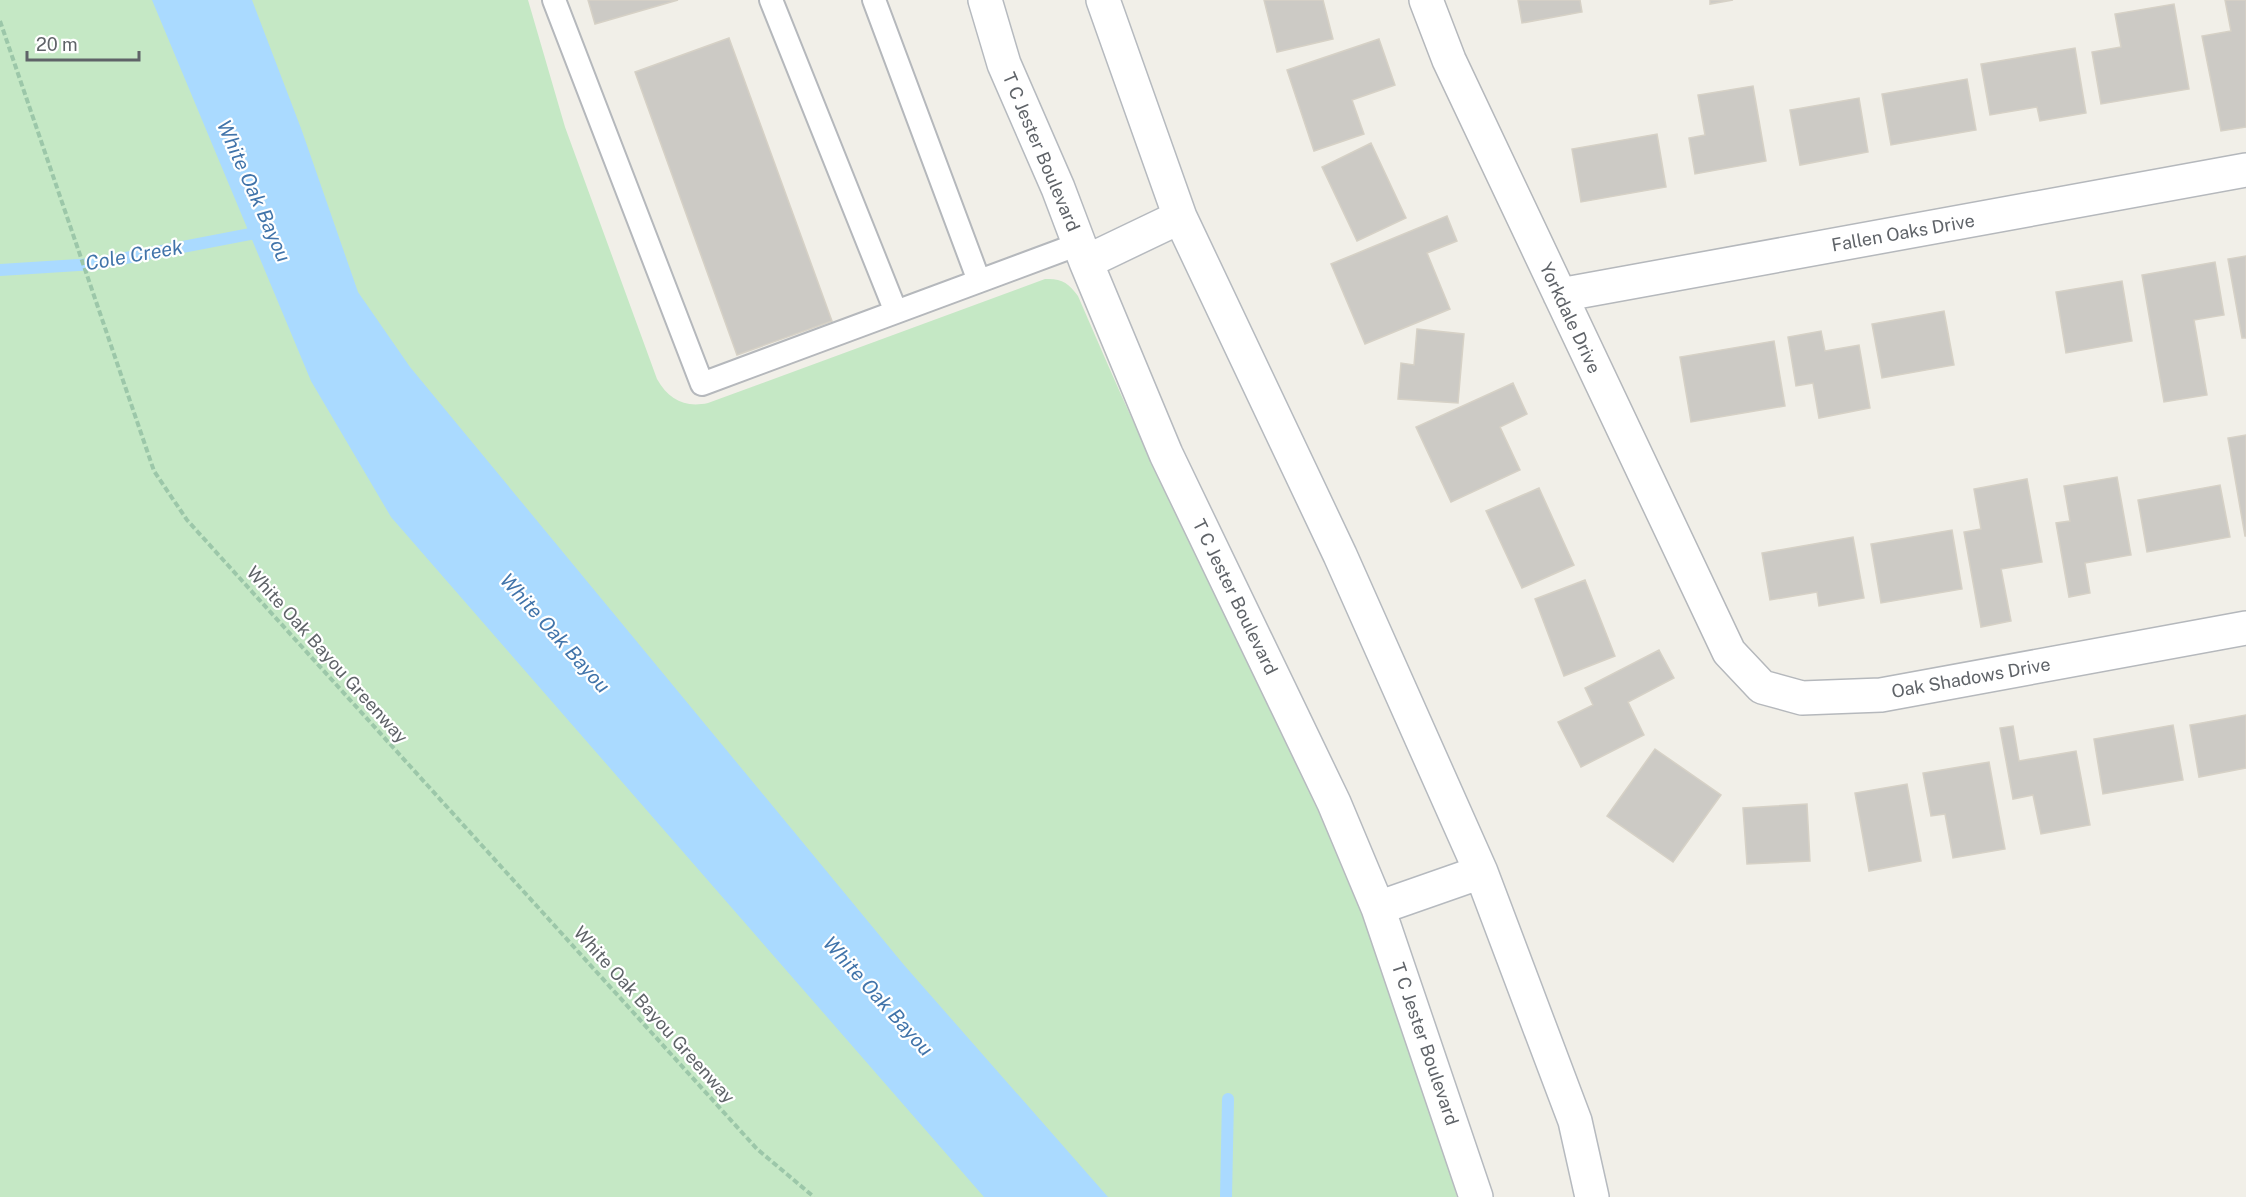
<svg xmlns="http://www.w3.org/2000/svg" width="2246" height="1197" font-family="'Public Sans',sans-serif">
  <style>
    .green { fill: #c5e8c5 }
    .water { fill: #aadaff }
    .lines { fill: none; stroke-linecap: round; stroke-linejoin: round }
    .stream { stroke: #aadaff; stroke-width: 12 }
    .building { fill: #cccac5; stroke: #d6d1c6; stroke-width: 1.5 }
    .lane-casing { stroke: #b5b8bc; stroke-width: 26 }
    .street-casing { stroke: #b5b8bc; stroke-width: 36 }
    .secondary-casing { stroke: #b6babf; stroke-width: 36 }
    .path { stroke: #9cc7a9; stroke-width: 4; stroke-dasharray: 6 3; stroke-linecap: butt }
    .lane { stroke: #fff; stroke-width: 22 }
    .street { stroke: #fff; stroke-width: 33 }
    .secondary { stroke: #fff; stroke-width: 33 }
    .labels { text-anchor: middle; stroke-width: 4.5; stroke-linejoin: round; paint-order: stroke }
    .street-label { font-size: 18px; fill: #5f6368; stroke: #fff }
    .water-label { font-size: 20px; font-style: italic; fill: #4174aa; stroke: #fff }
  </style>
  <rect width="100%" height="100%" fill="#f1efe8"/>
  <path class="green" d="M 0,0 L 528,0 L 565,127 L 657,379 C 669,400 685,408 708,403 L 1045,279 C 1061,278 1069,283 1078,296 C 1106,361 1134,425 1165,489 C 1208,577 1255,664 1296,753 C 1362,896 1415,1046 1457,1197 L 0,1197 Z"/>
  <path class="water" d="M 152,0 L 252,0 L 302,131 L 358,292 L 410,367 L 904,965 L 1108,1197 L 984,1197 L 391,517 L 311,381 Z"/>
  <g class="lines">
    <path class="stream" d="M 0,270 L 94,264 L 266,231
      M 1226,1197 L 1228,1099"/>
  </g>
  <path class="building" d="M 588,0 L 678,0 L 595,24 Z
    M 1264,0 L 1323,0 L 1333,39 L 1277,52 Z
    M 1518,0 L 1580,0 L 1582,12 L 1522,23 Z
    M 1710,0 L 1733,0 L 1710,4 Z
    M 2225,0 L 2246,0 L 2246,127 L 2221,131 L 2202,36 L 2231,31 Z
    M 2174,4 L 2189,89 L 2101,104 L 2092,52 L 2121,47 L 2115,14 Z
    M 729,38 L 832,321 L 737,355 L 635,72 Z
    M 1379,39 L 1395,85 L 1352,100 L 1364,134 L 1314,151 L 1287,70 Z
    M 2075,48 L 2086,113 L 2040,121 L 2037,107 L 1990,115 L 1981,64 Z
    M 1967,79 L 1976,130 L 1891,145 L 1882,94 Z
    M 1753,86 L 1766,161 L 1695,174 L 1689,138 L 1705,135 L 1698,95 Z
    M 1859,98 L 1868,152 L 1800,165 L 1790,110 Z
    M 1657,134 L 1666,187 L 1581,202 L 1572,149 Z
    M 1371,143 L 1406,218 L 1357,241 L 1322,167 Z
    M 1447,216 L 1457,241 L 1427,253 L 1450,309 L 1365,344 L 1331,264 Z
    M 2246,256 L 2246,338 L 2242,338 L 2228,259 Z
    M 2215,262 L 2224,315 L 2194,320 L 2207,395 L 2164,402 L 2142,275 Z
    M 2122,281 L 2132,341 L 2066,353 L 2056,292 Z
    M 1944,311 L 1954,365 L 1882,378 L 1872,324 Z
    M 1417,329 L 1464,334 L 1458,403 L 1398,399 L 1401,363 L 1414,365 Z
    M 1821,331 L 1825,351 L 1859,345 L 1870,408 L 1819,418 L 1813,383 L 1796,386 L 1788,337 Z
    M 1774,341 L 1785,406 L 1691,422 L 1680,357 Z
    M 1513,383 L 1527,414 L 1500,427 L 1520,470 L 1451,502 L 1416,427 Z
    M 2246,435 L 2246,536 L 2245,536 L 2228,438 Z
    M 2117,477 L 2131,555 L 2085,563 L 2090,593 L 2069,597 L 2056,523 L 2070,521 L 2064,486 Z
    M 2027,479 L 2042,562 L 2001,569 L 2011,621 L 1981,627 L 1964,532 L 1981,529 L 1974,489 Z
    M 2220,485 L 2230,537 L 2147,552 L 2138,500 Z
    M 1539,488 L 1574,565 L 1522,588 L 1486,511 Z
    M 1952,530 L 1962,589 L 1881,603 L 1871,544 Z
    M 1853,537 L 1864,598 L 1819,606 L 1817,592 L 1770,600 L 1762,553 Z
    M 1585,580 L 1615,656 L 1564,676 L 1535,599 Z
    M 1659,650 L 1674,678 L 1628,702 L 1644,735 L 1581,767 L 1558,722 L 1593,705 L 1585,688 Z
    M 2246,715 L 2246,768 L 2199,777 L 2190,725 Z
    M 2173,725 L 2183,780 L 2103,794 L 2094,739 Z
    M 2013,726 L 2019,761 L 2076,751 L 2090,825 L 2041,834 L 2033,795 L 2013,799 L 2000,728 Z
    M 1655,749 L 1721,795 L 1673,862 L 1607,816 Z
    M 1989,762 L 2005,849 L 1953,858 L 1945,814 L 1931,816 L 1923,773 Z
    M 1907,784 L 1921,861 L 1869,871 L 1855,793 Z
    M 1807,804 L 1810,861 L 1747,864 L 1743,808 Z"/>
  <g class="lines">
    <defs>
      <path id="lane" d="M 554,0 L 702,384 L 1079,244
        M 771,0 L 896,312
        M 874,0 L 979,281"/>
      <path id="street" d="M 1426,0 L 1449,60 L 1729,652 L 1762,687 L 1802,698 L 1881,695 L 2246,628
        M 1560,295 L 2246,170"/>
      <path id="secondary" d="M 985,0 L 1004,64 L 1058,188 L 1086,262 L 1166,454 L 1334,803 L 1378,908 L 1476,1197
        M 1103,0 L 1180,217 L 1340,555 L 1481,872 L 1575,1121 L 1592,1197
        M 1086,262 L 1180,217
        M 1378,908 L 1481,872"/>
    </defs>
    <use href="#lane" class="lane-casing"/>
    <use href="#street" class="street-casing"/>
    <use href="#secondary" class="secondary-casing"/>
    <path class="path" d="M 0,21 L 154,471 L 187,520 L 757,1149 L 814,1197"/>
    <use href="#lane" class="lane"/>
    <use href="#street" class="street"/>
    <use href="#secondary" class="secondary"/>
  </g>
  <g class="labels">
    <g class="street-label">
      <text transform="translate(1041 152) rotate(67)" y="6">T C Jester Boulevard</text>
      <text transform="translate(1903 233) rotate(-10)" y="6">Fallen Oaks Drive</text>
      <text transform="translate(1570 318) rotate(65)" y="6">Yorkdale Drive</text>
      <text transform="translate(1235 597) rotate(64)" y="6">T C Jester Boulevard</text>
      <text transform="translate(327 655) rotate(48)" y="6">White Oak Bayou Greenway</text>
      <text transform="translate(1971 678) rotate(-10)" y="6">Oak Shadows Drive</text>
      <text transform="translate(654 1015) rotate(48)" y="6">White Oak Bayou Greenway</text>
      <text transform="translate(1425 1044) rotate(71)" y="6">T C Jester Boulevard</text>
    </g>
    <g class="water-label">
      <text transform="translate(254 191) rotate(66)" y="7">White Oak Bayou</text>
      <text transform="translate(134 255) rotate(-10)" y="7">Cole Creek</text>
      <text transform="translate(555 633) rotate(48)" y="7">White Oak Bayou</text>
      <text transform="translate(878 996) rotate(48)" y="7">White Oak Bayou</text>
    </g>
  </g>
  <path d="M27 51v9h112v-9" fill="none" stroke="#5f6368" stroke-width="3"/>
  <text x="36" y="51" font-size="18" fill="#5f6368" stroke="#ffffff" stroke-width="4.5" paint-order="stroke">20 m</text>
</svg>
